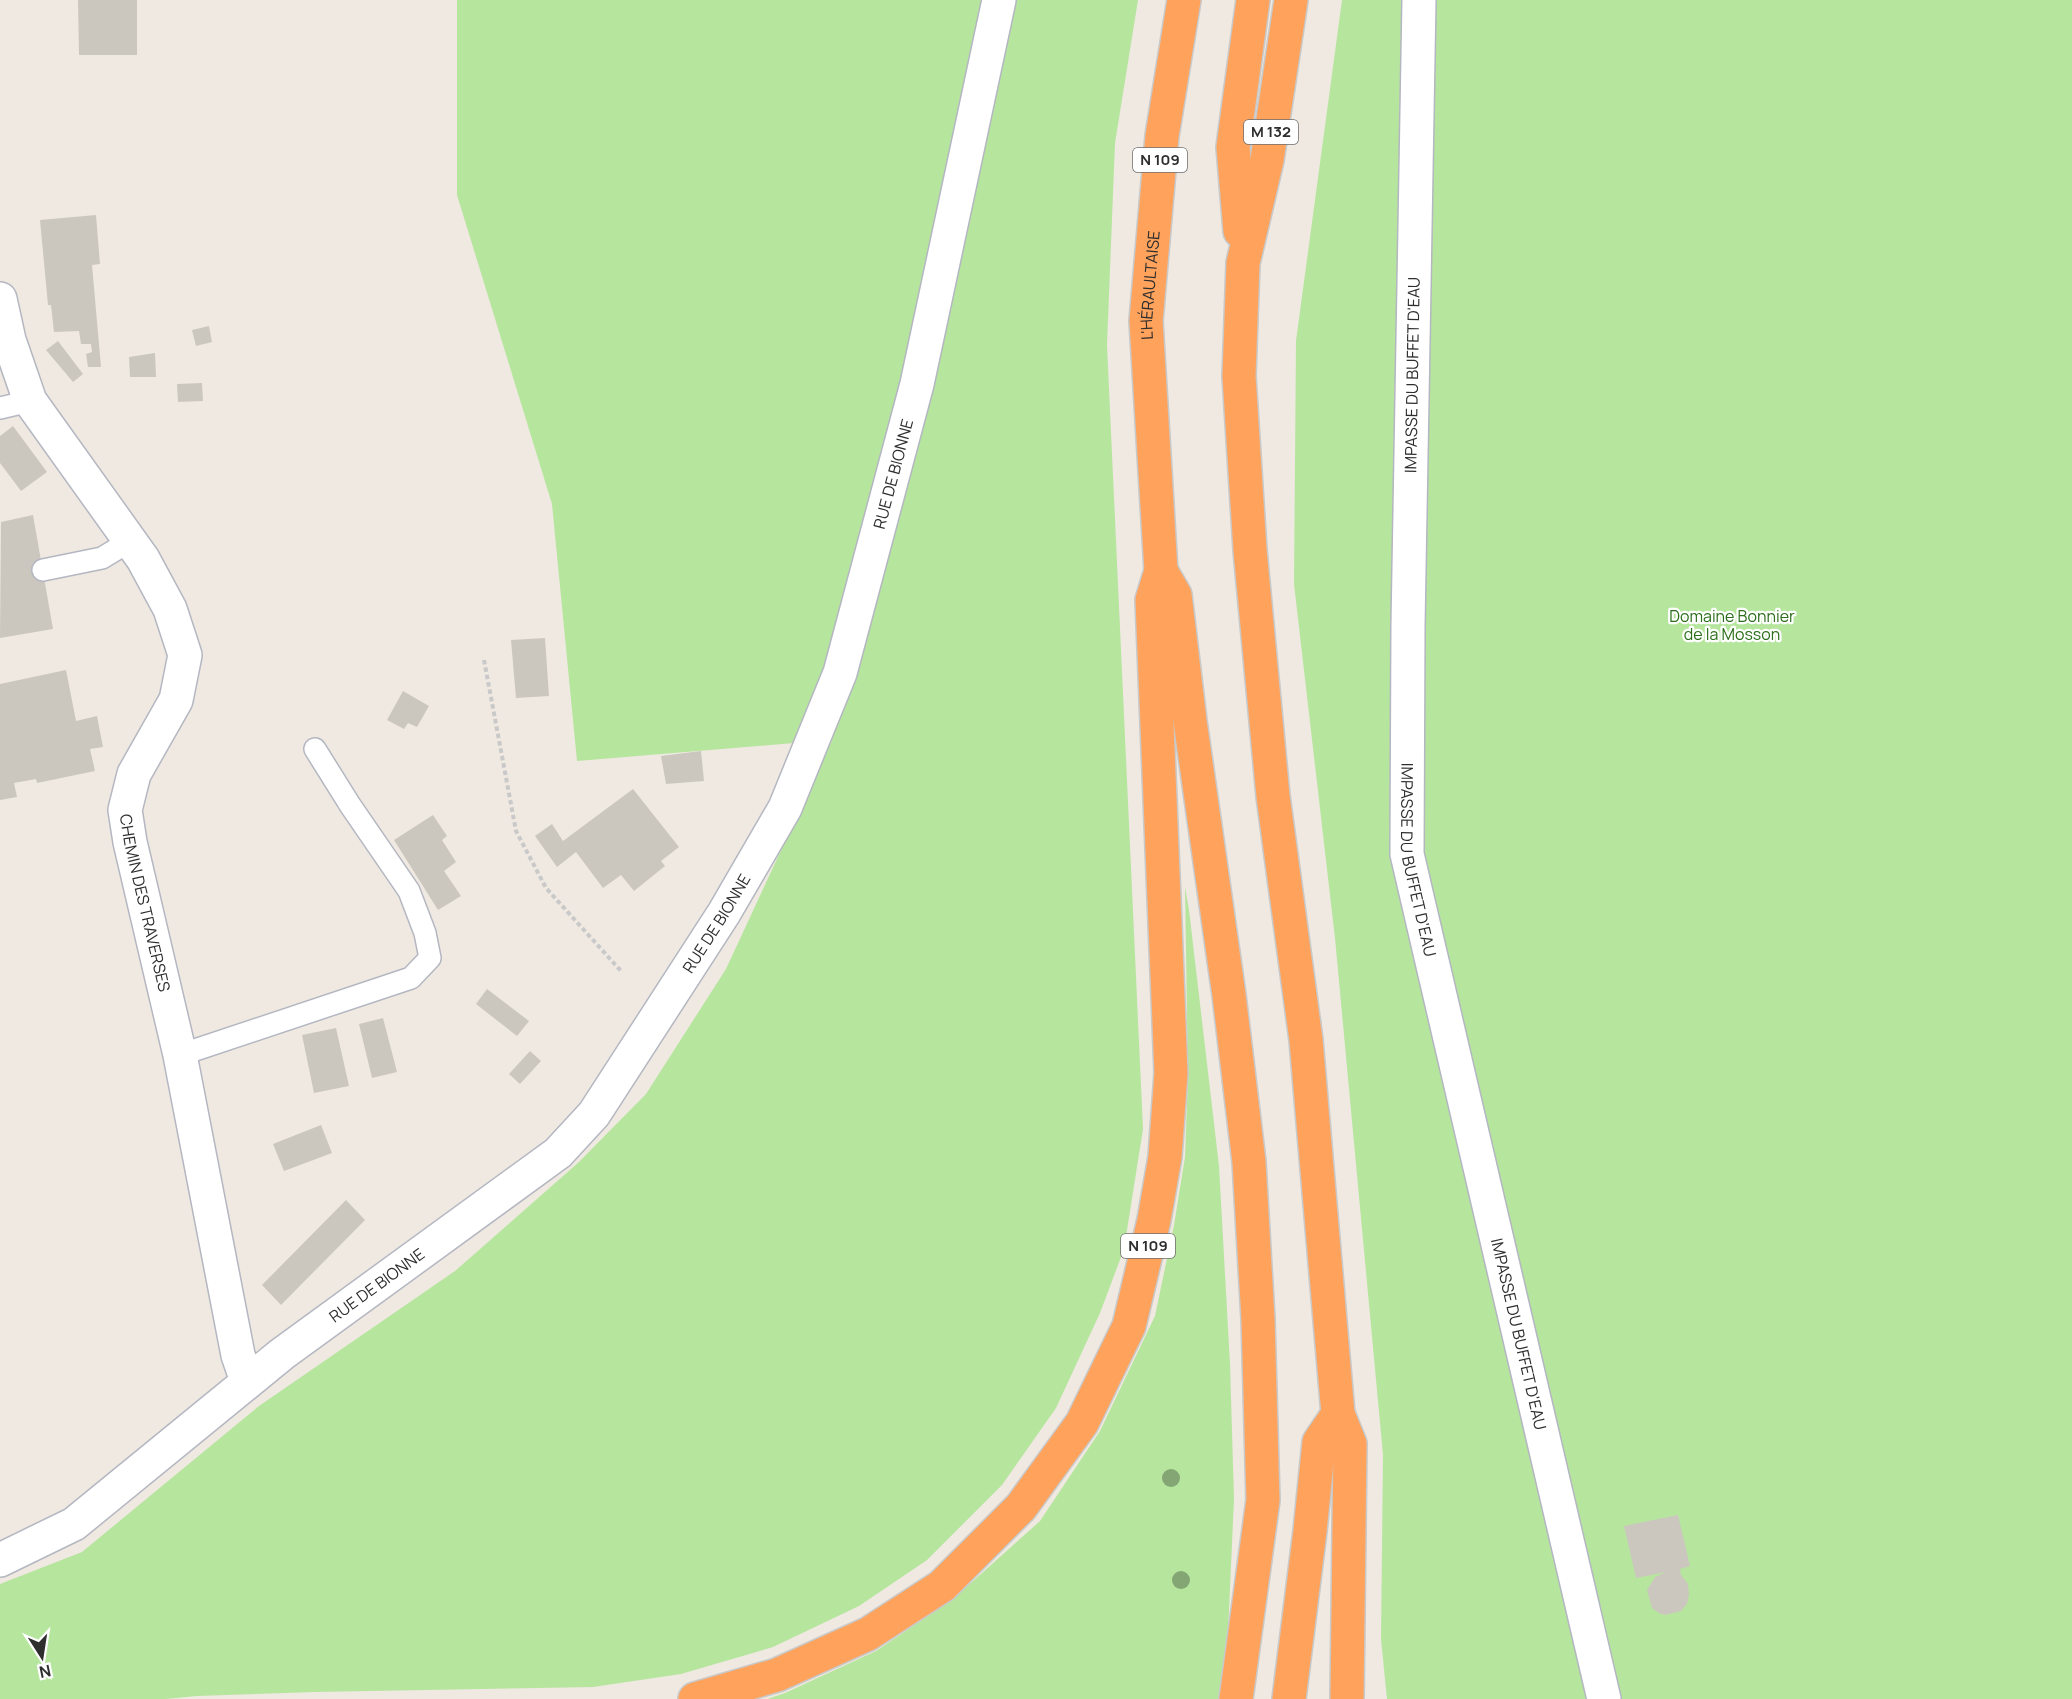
<svg xmlns="http://www.w3.org/2000/svg" width="2072" height="1699" font-family="Manrope,sans-serif">
  <style>
    .green { fill: #b6e59e }
    .building { fill: #cbc7bf }
    .lines { fill: none; stroke-linecap: round; stroke-linejoin: round }
    .lane-casing { stroke: #b4b7c1; stroke-width: 24 }
    .street-casing { stroke: #b4b7c1; stroke-width: 36 }
    .highway-casing { stroke: #c9c9c9; stroke-width: 36 }
    .path { stroke: #c9c9c9; stroke-width: 4; stroke-dasharray: 4.5 3; stroke-linecap: butt }
    .lane { stroke: #fff; stroke-width: 21 }
    .street { stroke: #fff; stroke-width: 33 }
    .highway { stroke: #ffa35c; stroke-width: 33 }
    .tree { fill: #84a574 }
    .labels { text-anchor: middle; stroke-width: 4.5; stroke-linejoin: round; paint-order: stroke }
    .shield { fill: #fff; stroke: #6d6d6d; stroke-width: 1.5 }
    .shield-label { font-size: 15px; font-weight: bold; fill: #2e2e2e }
    .street-label { font-size: 16px; fill: #2e2e2e; stroke: #fff }
    .park-label { font-size: 16px; fill: #2c6e1b; stroke: #fff }
  </style>
  <rect width="100%" height="100%" fill="#efe9e1"/>
  <path class="green" d="M 457,0 L 1138,0 L 1115,143 L 1107,345 L 1143,1129 L 1124,1249 L 1100,1313 L 1056,1408 L 1002,1485 L 927,1560 L 859,1606 L 773,1647 L 681,1674 L 593,1687 L 315,1692 L 197,1696 L 166,1699 L 0,1699 L 0,1584 L 82,1552 L 259,1406 L 455,1271 L 579,1162 L 646,1094 L 726,969 L 833,738 L 794,743 L 577,761 L 552,504 L 457,195 Z
    M 1342,0 L 2072,0 L 2072,1699 L 1387,1699 L 1381,1639 L 1383,1455 L 1335,938 L 1294,584 L 1296,341 Z
    M 1185,887 L 1189,910 L 1219,1166 L 1230,1364 L 1234,1499 L 1228,1633 L 1220,1699 L 767,1699 L 785,1693 L 876,1651 L 953,1599 L 1040,1521 L 1100,1431 L 1155,1316 L 1174,1225 L 1185,1157 L 1188,1077 Z"/>
  <path class="building" d="M 78,0 L 137,0 L 137,55 L 79,55 Z
    M 96,215 L 100,264 L 92,265 L 101,367 L 88,367 L 86,354 L 92,352 L 91,344 L 81,344 L 79,331 L 54,332 L 51,305 L 48,305 L 40,220 Z
    M 209,326 L 212,342 L 196,346 L 192,330 Z
    M 58,341 L 83,374 L 73,382 L 46,350 Z
    M 155,353 L 156,377 L 130,377 L 129,357 Z
    M 202,383 L 203,401 L 178,402 L 177,384 Z
    M 13,426 L 47,472 L 21,491 L 0,463 L 0,436 Z
    M 33,515 L 53,629 L 0,638 L 1,522 Z
    M 545,638 L 549,696 L 516,698 L 511,640 Z
    M 66,670 L 76,721 L 97,716 L 103,747 L 90,749 L 95,771 L 37,783 L 36,779 L 14,783 L 17,797 L 0,800 L 0,684 Z
    M 403,691 L 429,706 L 417,727 L 408,723 L 404,729 L 387,720 Z
    M 701,751 L 704,781 L 666,784 L 661,756 Z
    M 633,789 L 679,847 L 661,861 L 665,866 L 634,891 L 621,875 L 603,888 L 576,852 L 557,867 L 535,836 L 552,824 L 563,841 Z
    M 433,815 L 447,836 L 442,840 L 456,862 L 444,871 L 461,896 L 438,910 L 394,840 Z
    M 487,989 L 529,1021 L 517,1036 L 476,1004 Z
    M 383,1018 L 397,1072 L 372,1078 L 359,1024 Z
    M 336,1028 L 349,1086 L 314,1093 L 302,1035 Z
    M 530,1051 L 541,1061 L 520,1084 L 509,1074 Z
    M 321,1125 L 332,1153 L 284,1171 L 273,1144 Z
    M 346,1200 L 365,1220 L 281,1305 L 262,1285 Z
    M 1678,1515 L 1690,1566 L 1680,1569 L 1681,1575 L 1688,1584 L 1689,1595 L 1687,1604 L 1681,1611 L 1665,1615 L 1659,1613 L 1652,1608 L 1647,1590 L 1655,1577 L 1666,1572 L 1636,1578 L 1624,1526 Z"/>
  <g class="lines">
    <defs>
      <path id="lane" d="M 0,408 L 30,401
        M 43,570 L 102,558 L 130,541
        M 180,1055 L 411,978 L 430,958 L 425,933 L 409,891 L 350,805 L 315,749"/>
      <g id="street">
        <path id="s1" d="M 1419,0 L 1408,626 L 1407,854 L 1604,1699"/>
        <path id="s2" d="M 0,299 L 9,340 L 30,401 L 143,559 L 170,609 L 185,655 L 176,700 L 134,774 L 125,810 L 130,842 L 180,1055 L 238,1355 L 247,1381"/>
        <path id="s3" d="M 0,1560 L 74,1524 L 282,1354 L 558,1153 L 594,1114 L 724,913 L 785,808 L 840,673 L 917,384 L 999,0"/>
      </g>
      <g id="highway">
        <path d="M 1291,0 L 1267,160 L 1243,263 L 1239,376 L 1250,550 L 1273,796 L 1306,1040 L 1338,1414 L 1350,1444 L 1347,1699"/>
        <path d="M 1240,231 L 1233,147 L 1253,0"/>
        <path d="M 1161,571 L 1175,595 L 1190,721 L 1229,995 L 1249,1162 L 1258,1319 L 1263,1500 L 1236,1699"/>
        <path id="s4" d="M 695,1699 L 777,1675 L 868,1634 L 942,1586 L 1021,1507 L 1082,1423 L 1129,1326 L 1154,1220 L 1165,1157 L 1171,1073 L 1152,600 L 1161,571 L 1146,321 L 1162,136 L 1184,0"/>
        <path d="M 1289,1699 L 1310,1531 L 1319,1442 L 1338,1414"/>
      </g>
    </defs>
    <use href="#lane" class="lane-casing"/>
    <use href="#street" class="street-casing"/>
    <use href="#highway" class="highway-casing"/>
    <path class="path" d="M 484,660 L 516,831 L 546,888 L 621,971"/>
    <use href="#lane" class="lane"/>
    <use href="#street" class="street"/>
    <use href="#highway" class="highway"/>
  </g>
  <g class="tree">
    <circle cx="1171" cy="1478" r="9"/>
    <circle cx="1181" cy="1580" r="9"/>
  </g>
  <g class="labels">
    <g class="shield">
      <rect x="1244" y="120" width="54" height="24" rx="4.5"/>
      <rect x="1133" y="148" width="54" height="24" rx="4.5"/>
      <rect x="1121" y="1234" width="54" height="24" rx="4.5"/>
    </g>
    <g class="shield-label">
      <text x="1271" y="137">M 132</text>
      <text x="1160" y="165">N 109</text>
      <text x="1148" y="1251">N 109</text>
    </g>
    <g class="street-label">
      <text dy="6" stroke="none"><textPath href="#s4" startOffset="1644">L'HÉRAULTAISE</textPath></text>
      <text transform="translate(1412 375) rotate(-89)" y="6">IMPASSE DU BUFFET D'EAU</text>
      <text dy="6" stroke="none"><textPath href="#s3" startOffset="1458">RUE DE BIONNE</textPath></text>
      <text dy="6" stroke="none"><textPath href="#s1" startOffset="861">IMPASSE DU BUFFET D'EAU</textPath></text>
      <text dy="6" stroke="none"><textPath href="#s2" startOffset="669">CHEMIN DES TRAVERSES</textPath></text>
      <text dy="6" stroke="none"><textPath href="#s3" startOffset="972">RUE DE BIONNE</textPath></text>
      <text dy="6" stroke="none"><textPath href="#s3" startOffset="468">RUE DE BIONNE</textPath></text>
      <text dy="6" stroke="none"><textPath href="#s1" startOffset="1347">IMPASSE DU BUFFET D'EAU</textPath></text>
    </g>
    <g class="park-label">
      <text x="1732" y="622">Domaine Bonnier<tspan x="1732" dy="18">de la Mosson</tspan></text>
    </g>
  </g>
  <g transform="translate(42 1657) rotate(168)" stroke="#ffffff" stroke-width="4.5" paint-order="stroke">
  <path d="M0-4.5L10 22L0 15L-10 22Z" fill="#2e2e2e"/>
  <text y="-9" font-size="16" font-weight="bold" text-anchor="middle" fill="#2e2e2e">N</text>
  </g>
</svg>
